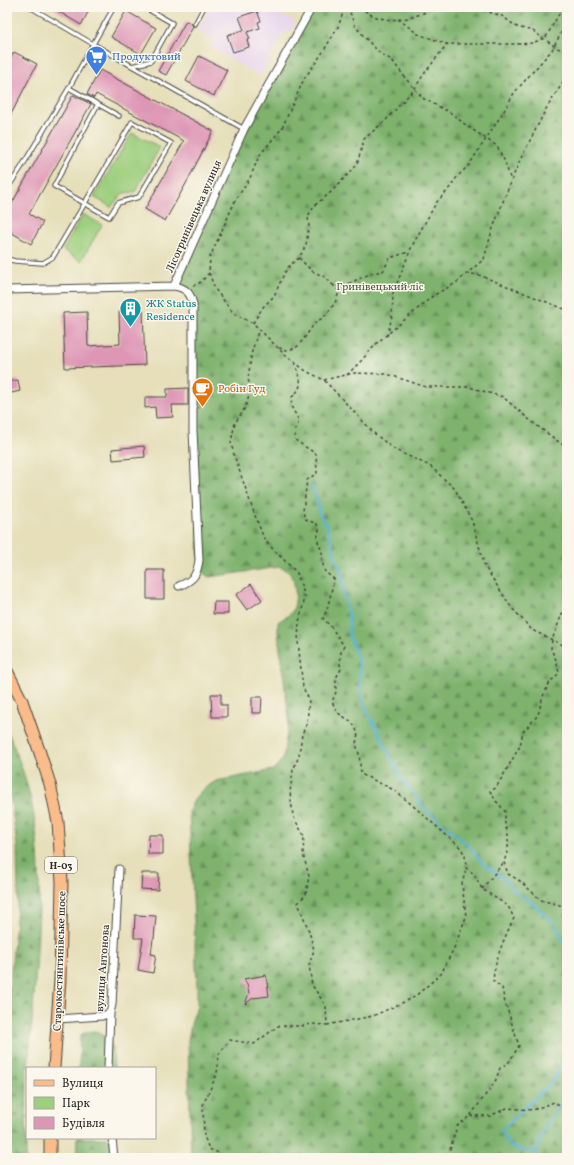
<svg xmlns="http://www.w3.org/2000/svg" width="574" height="1165" font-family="Vollkorn,serif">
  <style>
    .built { fill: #e7d2ef }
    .forest { fill: url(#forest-firs); stroke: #546e4c }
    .park { fill: #9dcf7e; stroke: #647d54 }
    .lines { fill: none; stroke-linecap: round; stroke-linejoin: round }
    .stream { stroke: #53b0d1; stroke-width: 2.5 }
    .building { fill: #de96b5 }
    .service-casing { stroke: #474640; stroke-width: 5.5 }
    .minor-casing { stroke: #474640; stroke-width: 9 }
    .primary-casing { stroke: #474640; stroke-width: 13 }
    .path { stroke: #474640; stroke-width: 1.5; stroke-dasharray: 3 3; stroke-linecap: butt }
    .service { stroke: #fff; stroke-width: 3.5 }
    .minor { stroke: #fff; stroke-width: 7 }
    .primary { stroke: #f9bc8a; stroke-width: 11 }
    .labels { text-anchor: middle; stroke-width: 3; stroke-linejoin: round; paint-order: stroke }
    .shield { fill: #fbf7ec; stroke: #696865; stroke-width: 1 }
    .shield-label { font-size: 10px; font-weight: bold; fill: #2b2b2b }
    .shop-label { font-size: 11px; fill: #366cbe; stroke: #fbf7ec; text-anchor: start }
    .street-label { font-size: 11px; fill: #2b2b2b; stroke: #fbf7ec }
    .park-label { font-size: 11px; fill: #4d5c44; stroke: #fbf7ec }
    .culture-label { font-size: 11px; fill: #0d838f; stroke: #fbf7ec; text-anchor: start }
    .food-label { font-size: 11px; fill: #c56008; stroke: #fbf7ec; text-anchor: start }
  </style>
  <defs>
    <pattern id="forest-firs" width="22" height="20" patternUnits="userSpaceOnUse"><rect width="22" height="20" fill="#7eb26d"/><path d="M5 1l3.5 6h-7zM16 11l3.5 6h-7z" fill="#67915a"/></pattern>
  </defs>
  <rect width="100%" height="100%" fill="#fbf7ec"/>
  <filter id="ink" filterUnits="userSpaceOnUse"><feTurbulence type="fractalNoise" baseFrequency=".025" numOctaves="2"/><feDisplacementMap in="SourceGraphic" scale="8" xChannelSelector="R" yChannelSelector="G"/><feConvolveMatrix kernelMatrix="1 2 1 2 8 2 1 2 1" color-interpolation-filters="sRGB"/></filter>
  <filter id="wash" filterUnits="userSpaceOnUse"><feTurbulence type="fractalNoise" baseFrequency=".012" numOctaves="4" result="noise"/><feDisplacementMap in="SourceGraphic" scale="16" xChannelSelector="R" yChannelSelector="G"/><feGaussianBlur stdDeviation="0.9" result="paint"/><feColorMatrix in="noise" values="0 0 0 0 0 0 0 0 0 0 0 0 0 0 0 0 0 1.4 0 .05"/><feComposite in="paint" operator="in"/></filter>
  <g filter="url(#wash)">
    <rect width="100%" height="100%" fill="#e6dfba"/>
    <path class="built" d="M 211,7 L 270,7 L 271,9 L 277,8 L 283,18 L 291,17 L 294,25 L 291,32 L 285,31 L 260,76 L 211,47 L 214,38 L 197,31 Z"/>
    <path class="forest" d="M 312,7 L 567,7 L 567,1158 L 191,1158 L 188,1040 L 192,1020 L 197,1006 L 197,986 L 189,811 L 194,799 L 203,789 L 216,781 L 273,770 L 283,759 L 289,719 L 278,634 L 278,622 C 282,619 288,616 291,613 C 298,605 296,581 290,574 C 288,571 283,569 280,567 L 209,577 L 202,572 L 199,560 L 191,297 L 174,286 L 244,129 Z
      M 7,730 C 20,760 31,791 35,823 C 40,859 40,896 38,932 C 36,977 32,1023 28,1068 L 27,1068 L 26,1158 L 7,1158 L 7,1015 L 18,897 L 17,846 L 11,802 L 7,785 Z
      M 95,1031 C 115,1040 113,1049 114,1068 L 79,1068 L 80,1036 L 85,1032 Z
      M 77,1138 L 112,1138 L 111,1158 L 76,1158 Z"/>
    <path class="park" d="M 132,133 L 160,147 L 135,192 L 123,193 L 111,207 L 94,197 Z
      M 83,214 L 102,225 L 81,261 L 63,250 Z"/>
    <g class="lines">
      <path class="stream" d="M 312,486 L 318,505 L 319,513 L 327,526 L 335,557 L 342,574 L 342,588 L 349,618 L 349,635 L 359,663 L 361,695 L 368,714 L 378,731 L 399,775 L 424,808 L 468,845 L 482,863 L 503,878 L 514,891 L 534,905 L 555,923 L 567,950
        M 536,1150 L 523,1151 L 509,1145 L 501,1131 L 514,1118 L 552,1082 L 567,1058
        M 535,1158 C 539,1134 554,1113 567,1094"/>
    </g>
    <g id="blocks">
      <path class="building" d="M 51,7 L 91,7 L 81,25 Z
        M 126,11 L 156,28 L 141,54 L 111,37 Z
        M 257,11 L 261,21 L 258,22 L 260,28 L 247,32 L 250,39 L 247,40 L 249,47 L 233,52 L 227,35 L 244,30 L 239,17 Z
        M 186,21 L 192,24 L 193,27 L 166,75 L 158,71 Z
        M 14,52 L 37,64 L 7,122 L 7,65 Z
        M 199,56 L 227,70 L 214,96 L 186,81 Z
        M 100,70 L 213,131 L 188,180 L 165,221 L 145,209 L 184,141 L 96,94 L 94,98 L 87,94 Z
        M 73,95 L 91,104 L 29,214 L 43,222 L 31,244 L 7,230 L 7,212 Z
        M 143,310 L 145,365 L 65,368 L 63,313 L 87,312 L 88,346 L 120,344 L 119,312 Z
        M 18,380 L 20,391 L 7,394 L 7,382 Z
        M 188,388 L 188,405 L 172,405 L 173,417 L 156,418 L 155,407 L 145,408 L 145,397 L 167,397 L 167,389 Z
        M 144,446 L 145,457 L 113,460 L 112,449 Z
        M 147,570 L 164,570 L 164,599 L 147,599 Z
        M 251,584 L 262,600 L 247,610 L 236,595 Z
        M 214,602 L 228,602 L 228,614 L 213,614 Z
        M 211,694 L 221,694 L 221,705 L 227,705 L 227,717 L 212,717 Z
        M 252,697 L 262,697 L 261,713 L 252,713 Z
        M 149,835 L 163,835 L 163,854 L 148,854 Z
        M 142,873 L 159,873 L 158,890 L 141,889 Z
        M 135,915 L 156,916 L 154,939 L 153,939 L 151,954 L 156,955 L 153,973 L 138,970 L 143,938 L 134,938 Z
        M 266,975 L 269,996 L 253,998 L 245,1004 L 249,993 L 247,984 L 244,979 Z"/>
    </g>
  </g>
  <g filter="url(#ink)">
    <use href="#blocks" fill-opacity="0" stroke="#474640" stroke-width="1"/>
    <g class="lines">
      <defs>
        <path id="service" d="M 30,7 L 93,44 L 69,88 L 119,116
          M 114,7 L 93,44 L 244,129
          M 195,24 L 204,7
          M 132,66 L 151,61 L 172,23 L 144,7
          M 7,189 L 21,168 L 69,88
          M 7,259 L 15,261 L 43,263 L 53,257 L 85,203 L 132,122 L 171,143 L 139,197 L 118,203 L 109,217 L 54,186 L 98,104"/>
        <path id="minor" d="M 174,286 L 244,129 L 312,7
          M 7,290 L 174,286 C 186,288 191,293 193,305 L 193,431 L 199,560 C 197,575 194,580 179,586
          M 57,1019 L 102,1016 L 110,1013
          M 108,1068 L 110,1013 L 112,1005 L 119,869
          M 112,1138 L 114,1158"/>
        <path id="primary" d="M 7,671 L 22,701 L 40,753 L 50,784 L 58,822 L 62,882 L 60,979 L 54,1068
          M 50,1158 L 50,1138"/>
      </defs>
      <use href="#service" class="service-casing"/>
      <use href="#minor" class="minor-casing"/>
      <use href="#primary" class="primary-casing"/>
      <path class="path" d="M 348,7 L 355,26 L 368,41 L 381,54 L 392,60 L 406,79 L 424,99 L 451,113 L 467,126 L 497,146 L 505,162 L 511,181
        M 360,7 C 363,9 366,12 370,14 C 390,25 417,18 435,7
        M 472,7 L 502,16 L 517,27 L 533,31 L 554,46 L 567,53
        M 398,19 L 418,34 L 447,44 L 517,44 L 533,43 L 546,37 L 563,7
        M 299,258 L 312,271 L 325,277 L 333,285 L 345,285 L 372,273 L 383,271 L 390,258 L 408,252
        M 209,273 L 215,289 L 234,314 L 253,323 L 285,355 L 306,371 L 324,380 L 375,434 L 395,450 L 430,466 L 455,489 L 472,521 L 485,567 L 511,607 L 532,630 L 567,647
        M 466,273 L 479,275 L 567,310
        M 193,286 L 201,282 L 209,273 L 210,257 L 235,201 L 250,178 L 259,156 L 282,128 L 304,79 L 321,55 L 338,27 L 345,7
        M 253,323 L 263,307 L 274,296 L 285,272 L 290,265 L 299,258 L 306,245 L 309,225 L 308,216 L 315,205 L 329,194 L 357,165 L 364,139 L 386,120 L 415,88 L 424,74 L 447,44
        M 387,336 L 392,317 L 393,293 L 412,246 L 436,203 L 448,190 L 457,177 L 469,165 L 504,111 L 514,93 L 552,50 L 560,35 L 567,19
        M 279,348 L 286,350 L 296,348 L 303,340 L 314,324 L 326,315 L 335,303 L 339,292 L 333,285
        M 295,362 C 299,377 306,385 292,397 L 291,406 L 298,419 L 298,424 L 295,430 L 295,440 L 316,454 L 317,473 L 307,480 L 303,511 L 305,519 L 317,524 L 319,530 L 317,539 L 322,552 L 322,561 L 325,572 L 334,579 L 328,606 L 323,619 C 332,626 337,636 344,646 L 341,652 L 340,664 L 341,669 L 336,678 L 336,692 L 332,702 L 338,713 L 352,722 L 358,733 L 356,744 L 359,754 L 361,774 L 394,790 L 411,804 L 461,848 L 465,856 L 466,868 L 474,874 L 482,889 L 508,906 L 514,918 C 504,939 495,958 493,981 L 502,988 L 504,999 L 519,1046 L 509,1062 L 500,1068 L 495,1082 L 470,1116 L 457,1126 L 449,1153 L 448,1158
        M 347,375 L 361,361 L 377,343 L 434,295 L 456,283 L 484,259 L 492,231 L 502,204 L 519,162 L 546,109 L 560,87 L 567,74
        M 324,380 L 354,373 L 387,374 L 426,387 L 469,387 L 503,397 L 532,422 L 567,448
        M 567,601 L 552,640 L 551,649 L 556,660 L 559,673 L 550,682 L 543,696 L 538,715 L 523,732 L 520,746 L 496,788 L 490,791 L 496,801 L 505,811 L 505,824 L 508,835 L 508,849 L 504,862 L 508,874 L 520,881 L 541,900 L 567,907
        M 482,889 L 504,862
        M 327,1025 L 373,1016 L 413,998 L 441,974 L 454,948 L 466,917 L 462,884 L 466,868
        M 470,1116 L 490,1116 L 507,1108 L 533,1110 L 554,1102 L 567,1109
        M 219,1158 L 219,1153 L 209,1149 L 204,1136 L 203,1105 L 217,1074 L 219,1054 L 230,1040 L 254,1044 L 278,1026 L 302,1026 L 311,1024 L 327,1025 L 326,1006 L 312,985 L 309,965 L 314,950 L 309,931 L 298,903 L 306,894 L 309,876 L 303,854 L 304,836 L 293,816 L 290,792 L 293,770 L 299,756 L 302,734 L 307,723 L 309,699 L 303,688 L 298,641 L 299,622 L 305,597 L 297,573 L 265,541 L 254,513 L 234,455 L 231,442 L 235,423 L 245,408 L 251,390 L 248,379 L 252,351 L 259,329"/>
      <use href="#service" class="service"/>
      <use href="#minor" class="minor"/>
      <use href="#primary" class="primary"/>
    </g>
  </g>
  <defs>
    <symbol id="supermarket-pin" viewBox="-11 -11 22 30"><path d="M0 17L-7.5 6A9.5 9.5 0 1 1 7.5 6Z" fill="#3f7fe0" stroke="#fbf7ec"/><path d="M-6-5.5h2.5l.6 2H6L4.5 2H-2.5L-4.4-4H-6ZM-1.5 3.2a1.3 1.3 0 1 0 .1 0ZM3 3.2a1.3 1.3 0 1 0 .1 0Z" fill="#fff"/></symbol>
    <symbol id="building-pin" viewBox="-11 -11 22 30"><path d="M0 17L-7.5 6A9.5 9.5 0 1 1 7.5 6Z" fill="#0f9aa8" stroke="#fbf7ec"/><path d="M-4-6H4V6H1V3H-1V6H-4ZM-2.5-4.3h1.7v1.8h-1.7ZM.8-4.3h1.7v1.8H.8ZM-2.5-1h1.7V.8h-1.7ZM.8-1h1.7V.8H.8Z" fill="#fff"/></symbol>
    <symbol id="cafe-pin" viewBox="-11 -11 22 30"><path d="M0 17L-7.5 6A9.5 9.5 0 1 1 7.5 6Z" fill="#e8710a" stroke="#fbf7ec"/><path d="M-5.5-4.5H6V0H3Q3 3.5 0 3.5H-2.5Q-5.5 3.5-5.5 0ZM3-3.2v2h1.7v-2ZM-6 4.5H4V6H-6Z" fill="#fff"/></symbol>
  </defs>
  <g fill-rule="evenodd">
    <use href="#supermarket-pin" x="84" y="44" width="25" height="34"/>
    <use href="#building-pin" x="118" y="296" width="25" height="34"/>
    <use href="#cafe-pin" x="190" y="376" width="25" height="34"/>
  </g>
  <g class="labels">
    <rect class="shield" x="45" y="857" width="32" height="16" rx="3"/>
    <g class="shield-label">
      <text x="61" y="869">Н-03</text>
    </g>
    <g class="shop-label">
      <text x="112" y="60">Продуктовий</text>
    </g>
    <g class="street-label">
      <text transform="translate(193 216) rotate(-66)" y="4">Лісогринівецька вулиця</text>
      <text transform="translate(59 961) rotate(-88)" y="4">Старокостянтинівське шосе</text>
      <text transform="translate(102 968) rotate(-86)" y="4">вулиця Антонова</text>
    </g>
    <g class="park-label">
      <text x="380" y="290">Гринівецький ліс</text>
    </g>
    <g class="culture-label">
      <text x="146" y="307">ЖК Status<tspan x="146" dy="13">Residence</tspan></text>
    </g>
    <g class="food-label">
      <text x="218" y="392">Робін Гуд</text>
    </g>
  </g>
  <rect width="574" height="1165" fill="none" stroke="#fbf7ec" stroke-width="24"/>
  <rect x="26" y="1067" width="130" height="72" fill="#fbf7ec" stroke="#a8a59f"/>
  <rect x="34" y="1080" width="20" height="6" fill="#f9bc8a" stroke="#a8a59f"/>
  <text x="62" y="1087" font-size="12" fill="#2b2b2b">Вулиця</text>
  <rect x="34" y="1097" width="20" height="12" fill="#9dcf7e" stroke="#a8a59f"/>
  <text x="62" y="1107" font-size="12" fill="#2b2b2b">Парк</text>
  <rect x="34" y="1117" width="20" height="12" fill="#de96b5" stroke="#a8a59f"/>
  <text x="62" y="1127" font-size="12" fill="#2b2b2b">Будівля</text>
</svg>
